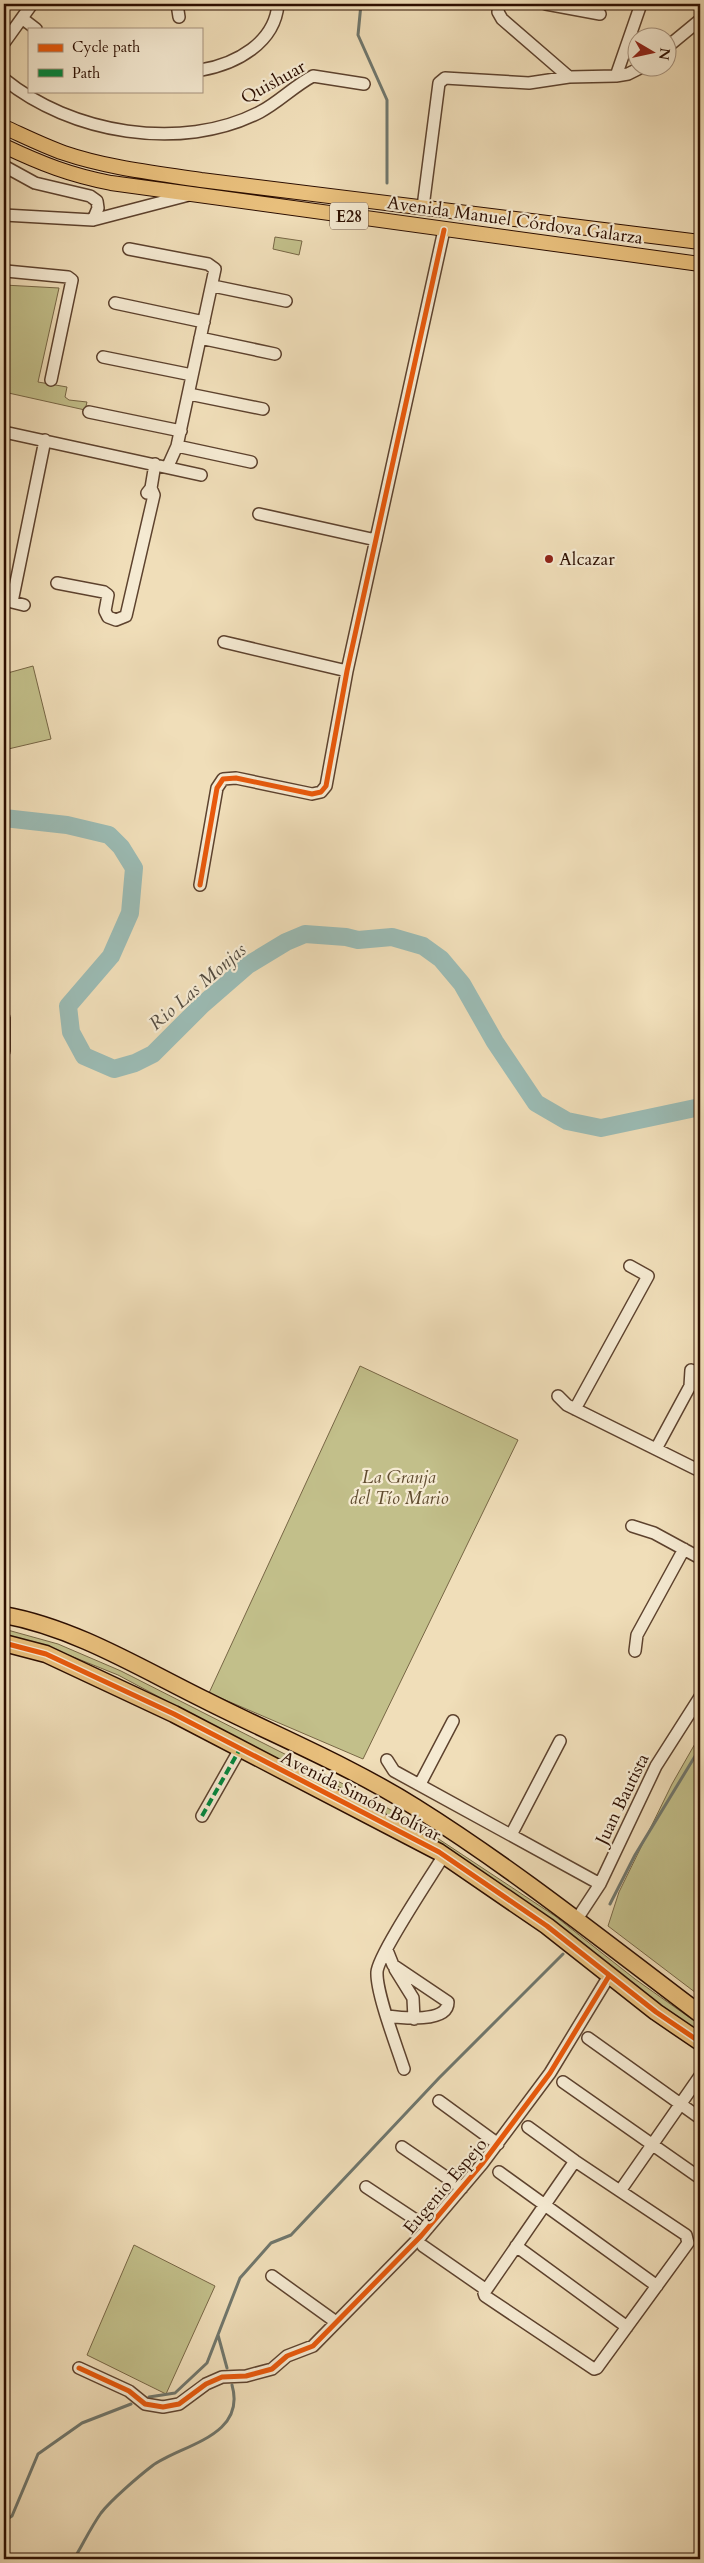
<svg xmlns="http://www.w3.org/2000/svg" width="704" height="2563" font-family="Cardo,serif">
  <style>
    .green { fill: #c2bf8a; stroke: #776645 }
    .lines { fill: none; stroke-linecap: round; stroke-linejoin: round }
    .stream { stroke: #6f766c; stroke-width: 3 }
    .river { stroke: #9bbbb4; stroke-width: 18 }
    .minor-casing { stroke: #5d422e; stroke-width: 14 }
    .major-casing { stroke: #2c0e00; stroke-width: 16 }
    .highway-casing { stroke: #2c0e00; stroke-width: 19 }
    .minor { stroke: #f5ead2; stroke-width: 11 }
    .major { stroke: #e8bf7c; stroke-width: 14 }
    .highway { stroke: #e8bf7c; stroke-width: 16 }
    .quiet { stroke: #00873e; stroke-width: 4; stroke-dasharray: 8 4; stroke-linecap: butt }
    .cycleway-casing { stroke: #f5ead2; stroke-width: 8 }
    .cycleway { stroke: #e8590c; stroke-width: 5 }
    .poi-dot { fill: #8f2418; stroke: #f5ead2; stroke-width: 2 }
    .labels { text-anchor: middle; stroke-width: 4.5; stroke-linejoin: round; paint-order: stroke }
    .shield { fill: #f5ead2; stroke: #68503f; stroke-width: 1 }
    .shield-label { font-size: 16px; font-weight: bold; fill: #2c0e00 }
    .street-label { font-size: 18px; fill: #2c0e00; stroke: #f5ead2 }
    .poi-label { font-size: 18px; fill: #2c0e00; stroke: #f5ead2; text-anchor: start }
    .park-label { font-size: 18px; font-style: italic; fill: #604c30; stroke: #f5ead2 }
    .water-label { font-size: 19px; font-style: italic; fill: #534b3f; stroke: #f5ead2 }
  </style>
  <rect width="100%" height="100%" fill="#f0deb9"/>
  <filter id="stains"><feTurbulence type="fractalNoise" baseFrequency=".004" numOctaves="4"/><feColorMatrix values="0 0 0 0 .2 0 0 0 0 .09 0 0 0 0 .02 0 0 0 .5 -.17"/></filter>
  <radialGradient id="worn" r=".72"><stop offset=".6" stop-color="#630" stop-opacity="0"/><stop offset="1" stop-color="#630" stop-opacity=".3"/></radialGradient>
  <path class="green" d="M 275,237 L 302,241 L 299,255 L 273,249 Z
    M 4,285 L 59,288 L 38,382 L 67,387 L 65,397 L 69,400 L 87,402 L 85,410 L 4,392 Z
    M 33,666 L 51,739 L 4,750 L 4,674 Z
    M 360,1366 L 518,1440 L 363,1759 L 209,1693 Z
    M 4,1629 L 58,1644 L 121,1671 L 334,1779 L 413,1822 L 555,1916 L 635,1979 L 700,2025 L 700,2033 L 631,1984 L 579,1940 L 515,1894 L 372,1805 L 332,1783 L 253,1747 L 118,1675 L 56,1650 L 4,1635 Z
    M 700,1735 L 700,1996 L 608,1926 L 619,1892 L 672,1784 Z
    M 134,2245 L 215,2286 L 166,2394 L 87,2355 Z"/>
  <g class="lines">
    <path class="stream" d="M 361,4 L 358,35 L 387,100 L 387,183
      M 610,1904 L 635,1855 L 700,1748
      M 218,2335 L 227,2368
      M 149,2397 L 175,2393 L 207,2363 L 240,2278 L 271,2243 L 291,2235 L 439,2078 L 563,1954
      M 4,2521 L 12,2516 L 38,2454 L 82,2423 L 131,2404
      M 74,2559 C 83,2544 91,2527 101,2513 C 111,2500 139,2476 152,2466 C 180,2445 247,2437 232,2385"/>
    <path class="river" d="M 4,818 L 67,825 L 109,835 L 121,847 L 134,868 L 130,913 L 111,956 L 68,1006 L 71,1032 L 84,1056 L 114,1069 L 135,1063 L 153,1054 L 202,1005 L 248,965 L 286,942 L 305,934 L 346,937 L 358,940 L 392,937 L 423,946 L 441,959 L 462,984 L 495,1042 L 536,1103 L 567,1121 L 601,1128 L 700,1107"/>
    <defs>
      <path id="minor" d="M 177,4 L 179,17
        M 499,4 L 498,12 L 502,19 L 569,77
        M 546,4 L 600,14
        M 23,19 L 36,29
        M 4,43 L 32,4
        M 666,48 L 700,20
        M 201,70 C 236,64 275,43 278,4
        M 616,76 L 641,4
        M 4,79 C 70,133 181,153 260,112 C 279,102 294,86 313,76 L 364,84
        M 4,166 L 35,183 L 90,196 L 97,201 L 98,208 L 93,220
        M 423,207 L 439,83 L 445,78 L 529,83 L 569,77 L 616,76 L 628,74 L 640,68
        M 4,215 L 93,220 L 189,195
        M 129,249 L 208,264 L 215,269 L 177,446 L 168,466
        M 4,275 L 6,271 L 68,277 L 72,280 L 51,380
        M 213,286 L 286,301
        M 115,303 L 204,322
        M 200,338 L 275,354
        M 103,357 L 192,375
        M 189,394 L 263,409
        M 89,412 L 181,431
        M 4,432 L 201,475
        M 177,446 L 251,462
        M 147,493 L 151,488 L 155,464
        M 259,514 L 376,540
        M 57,583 L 104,592 L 108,595 L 105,611 L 108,617 L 116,620 L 126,616 L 154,495 L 151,488
        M 24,605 L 12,602 L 45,440
        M 224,642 L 347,671
        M 200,885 L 217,788 L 223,779 L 236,778 L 312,794 L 321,792 L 326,786 L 347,671 L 444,230
        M 4,1018 L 4,1051
        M 558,1396 L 567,1405 L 700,1471
        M 575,1409 L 648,1276 L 630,1266
        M 656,1449 L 690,1386 L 691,1370
        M 632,1526 L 654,1533 L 700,1558
        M 635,1651 L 637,1635 L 684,1549
        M 387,1760 L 394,1771 L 600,1884
        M 420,1784 L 453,1721
        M 202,1816 L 240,1749
        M 511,1835 L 560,1741
        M 577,1919 L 600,1884 L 656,1766 L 700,1697
        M 387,1950 L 393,1965 L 448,2002 C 448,2023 402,2018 387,2016
        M 395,1969 L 413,1998 L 414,2019
        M 588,2038 L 700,2118
        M 404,2069 C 397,2047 376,1993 377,1972 C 378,1955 432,1875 444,1855
        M 563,2082 L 700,2178
        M 439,2101 L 498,2144
        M 528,2127 L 575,2161 L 686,2235 L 688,2243 L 597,2368 L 594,2369 L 485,2296 L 484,2293 L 575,2161
        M 402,2147 L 462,2188
        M 499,2172 L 657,2286
        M 366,2187 L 428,2228
        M 620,2191 L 700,2076
        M 423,2246 L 485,2289
        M 516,2246 L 627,2327
        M 272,2276 L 336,2322
        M 79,2368 L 129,2391 L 145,2404 L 163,2407 L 179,2404 L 206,2384 L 222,2377 L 246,2376 L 272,2369 L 287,2356 L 313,2346 L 421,2236 L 482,2164 L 550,2073 L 609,1976"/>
      <path id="major" d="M 4,127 C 24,136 44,146 64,153 C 108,168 156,173 201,180 L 700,242
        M 4,146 C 42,164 70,175 111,183 L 700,264"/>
      <path id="highway" d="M 4,1615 C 75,1628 140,1668 205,1700 C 274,1735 348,1765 415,1807 C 514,1869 606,1943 700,2014
        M 4,1643 L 46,1654 L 174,1714 L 439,1852 L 547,1926 L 656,2012 L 700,2042"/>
    </defs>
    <use href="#minor" class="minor-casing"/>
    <use href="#major" class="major-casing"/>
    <use href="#highway" class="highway-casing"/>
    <use href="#minor" class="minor"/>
    <use href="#major" class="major"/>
    <use href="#highway" class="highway"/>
    <path class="quiet" d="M 202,1816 L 240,1749"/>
    <defs>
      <path id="cycleway" d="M 200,885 L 217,788 L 223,779 L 236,778 L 312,794 L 321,792 L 326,786 L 347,671 L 444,230
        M 4,1643 L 46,1654 L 174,1714 L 439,1852 L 547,1926 L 656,2012 L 700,2042
        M 79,2368 L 129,2391 L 145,2404 L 163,2407 L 179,2404 L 206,2384 L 222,2377 L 246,2376 L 272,2369 L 287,2356 L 313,2346 L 421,2236 L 482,2164 L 550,2073 L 609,1976"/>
    </defs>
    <use href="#cycleway" class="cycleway-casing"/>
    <use href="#cycleway" class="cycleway"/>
  </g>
  <circle class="poi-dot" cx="549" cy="559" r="5"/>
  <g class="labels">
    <rect class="shield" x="330" y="202.5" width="38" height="27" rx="4"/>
    <g class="shield-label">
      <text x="349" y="222">E28</text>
    </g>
    <g class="street-label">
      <text transform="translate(273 82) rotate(-29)" y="6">Quishuar</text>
      <text transform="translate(515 220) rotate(8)" y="6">Avenida Manuel Córdova Galarza</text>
      <text transform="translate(361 1796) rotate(27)" y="6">Avenida Simón Bolívar</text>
      <text transform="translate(622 1799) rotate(-64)" y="6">Juan Bautista</text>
      <text transform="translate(445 2186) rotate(-50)" y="6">Eugenio Espejo</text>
    </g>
    <g class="poi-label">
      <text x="559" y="565">Alcazar</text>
    </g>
    <g class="park-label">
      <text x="399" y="1483">La Granja<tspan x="399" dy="21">del Tío Mario</tspan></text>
    </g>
    <g class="water-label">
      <text transform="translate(197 986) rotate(-41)" y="7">Rio Las Monjas</text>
    </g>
  </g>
  <rect width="704" height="2563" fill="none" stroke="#f0deb9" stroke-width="20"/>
  <rect x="5" y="5" width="694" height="2553" fill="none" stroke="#2c0e00" stroke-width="2.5"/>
  <rect x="10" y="10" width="684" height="2543" fill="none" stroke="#2c0e00"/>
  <rect x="28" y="28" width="175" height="65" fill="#f5ead2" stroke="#a5927e"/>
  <rect x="38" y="44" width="25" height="8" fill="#e8590c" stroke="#a5927e"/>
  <text x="72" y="52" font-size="15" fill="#2c0e00">Cycle path</text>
  <rect x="38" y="69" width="25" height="8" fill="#00873e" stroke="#a5927e"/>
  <text x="72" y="78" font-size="15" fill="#2c0e00">Path</text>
  <g transform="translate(652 52) rotate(99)"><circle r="24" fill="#f5ead2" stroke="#a5927e"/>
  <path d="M0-4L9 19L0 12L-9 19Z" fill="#8f2418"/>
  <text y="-8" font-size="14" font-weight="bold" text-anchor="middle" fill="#2c0e00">N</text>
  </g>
  <rect width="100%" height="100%" filter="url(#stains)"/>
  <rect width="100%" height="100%" fill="url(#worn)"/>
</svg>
